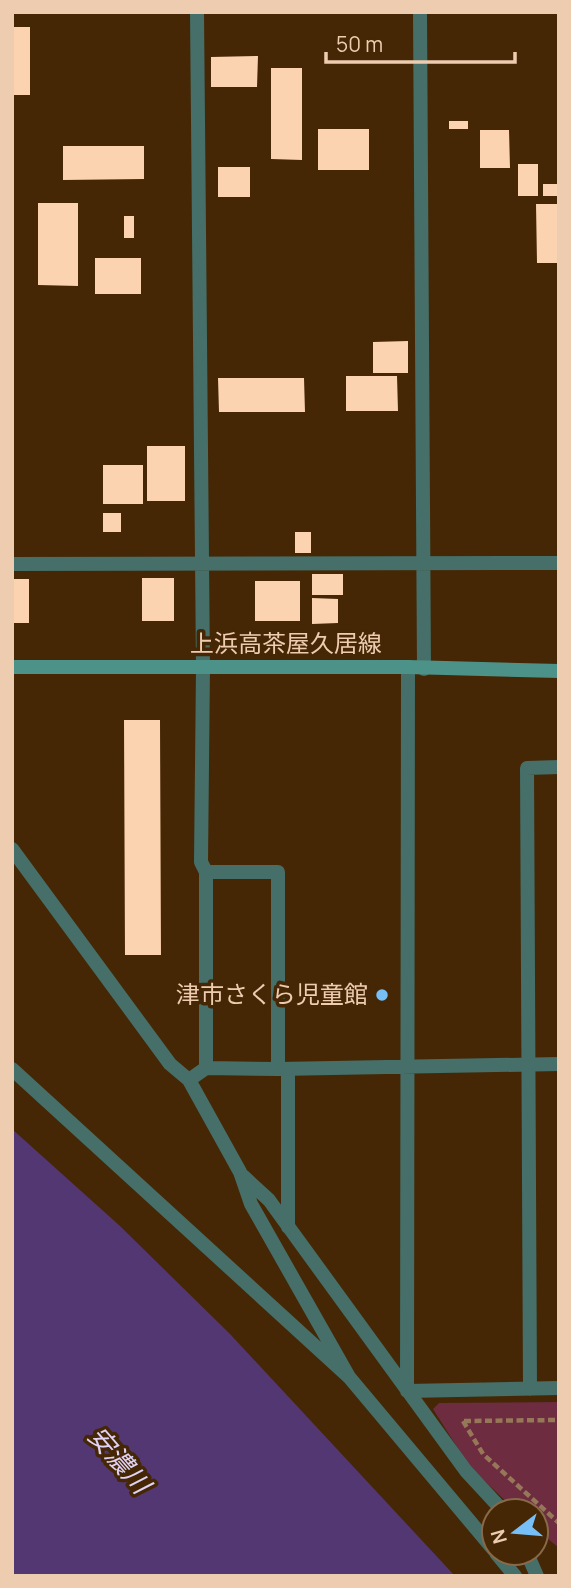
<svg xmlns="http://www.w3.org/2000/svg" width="571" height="1588" font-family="Manrope,'Noto Sans JP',sans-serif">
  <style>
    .green { fill: #6d2c40 }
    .water { fill: #523772 }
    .building { fill: #fbd3b1 }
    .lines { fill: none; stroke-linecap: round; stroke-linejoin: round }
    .path { stroke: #967758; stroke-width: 4.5; stroke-dasharray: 7 3.5; stroke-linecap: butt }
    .street { stroke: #456f68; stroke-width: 14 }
    .secondary { stroke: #4d9288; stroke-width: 14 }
    .poi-dot { fill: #77bff7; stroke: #452705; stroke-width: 2.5 }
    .labels { text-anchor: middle; stroke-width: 7; stroke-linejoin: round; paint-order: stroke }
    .street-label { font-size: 24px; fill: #edccb0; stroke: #452705 }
    .poi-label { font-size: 24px; fill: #edccb0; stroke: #452705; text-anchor: end }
    .water-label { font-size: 26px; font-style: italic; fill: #e1d3f7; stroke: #452705 }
  </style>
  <rect width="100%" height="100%" fill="#452705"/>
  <path class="green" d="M 559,1402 L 559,1548 L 536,1529 L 536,1511 L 516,1511 L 469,1466 L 433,1409 L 439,1403 Z"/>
  <path class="water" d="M 12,1129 L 120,1226 L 230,1334 L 455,1576 L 12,1576 Z"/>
  <path class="building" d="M 12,27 L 30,27 L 30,95 L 12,95 Z
    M 258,56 L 257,87 L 211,87 L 211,57 Z
    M 271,68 L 302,68 L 302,160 L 271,159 Z
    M 449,121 L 468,121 L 468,129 L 449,129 Z
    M 318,129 L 369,129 L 369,170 L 318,170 Z
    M 480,130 L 509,130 L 510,168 L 480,168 Z
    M 63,146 L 144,146 L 144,179 L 63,180 Z
    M 518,164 L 538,164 L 538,196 L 518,196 Z
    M 218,167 L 250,167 L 250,197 L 218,197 Z
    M 543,184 L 559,184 L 559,196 L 543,196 Z
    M 38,203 L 78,203 L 78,286 L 38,285 Z
    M 536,204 L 559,204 L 559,263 L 537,263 Z
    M 124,216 L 134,216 L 134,238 L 124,238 Z
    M 95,258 L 141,258 L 141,294 L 95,294 Z
    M 408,341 L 408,373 L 373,373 L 373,342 Z
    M 346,376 L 397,376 L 398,411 L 346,411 Z
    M 218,378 L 304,378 L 305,412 L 219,412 Z
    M 147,446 L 185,446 L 185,501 L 147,501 Z
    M 103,465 L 143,465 L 143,504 L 103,504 Z
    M 103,513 L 121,513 L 121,532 L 103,532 Z
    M 295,532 L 311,532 L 311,553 L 295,553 Z
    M 312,574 L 343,574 L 343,595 L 312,595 Z
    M 142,578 L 174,578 L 174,621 L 142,621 Z
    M 12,579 L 29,579 L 29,623 L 12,623 Z
    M 255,581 L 300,581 L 300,621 L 255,621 Z
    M 312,598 L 338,599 L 338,623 L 312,624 Z
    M 124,720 L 160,720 L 161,955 L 125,955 Z"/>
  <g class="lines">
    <path class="path" d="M 463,1421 L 483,1454 L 559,1523
      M 464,1421 L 559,1420"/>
    <path class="street" d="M 197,12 L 203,668 L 201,862 L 206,872 L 206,1068
      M 420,12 L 424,669
      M 12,564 L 559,563
      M 408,667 L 407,1391 L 559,1388
      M 12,849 L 170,1064 L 189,1080
      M 206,872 L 278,872 L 278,1069
      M 12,1069 L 349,1377 L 494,1550
      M 243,1176 L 269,1200 L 466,1471 L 503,1511
      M 288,1227 L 288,1069
      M 349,1377 L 251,1204 L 240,1172 L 189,1080 L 206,1068 L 278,1069 L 559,1064
      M 530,1389 L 527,768 L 559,767
      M 496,1553 L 515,1576
      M 527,1553 L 537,1576"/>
    <path class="secondary" d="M 12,667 L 408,667 L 559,671"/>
  </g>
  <circle class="poi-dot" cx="382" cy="995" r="7"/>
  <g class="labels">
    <g class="street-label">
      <text x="286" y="652">上浜高茶屋久居線</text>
    </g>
    <g class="poi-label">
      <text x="368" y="1003">津市さくら児童館</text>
    </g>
    <g class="water-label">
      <text transform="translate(119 1460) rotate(49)" y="9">安濃川</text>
    </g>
  </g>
  <rect width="571" height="1588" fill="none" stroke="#edccb0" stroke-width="28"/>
  <g transform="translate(515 1532) rotate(254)"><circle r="33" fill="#452705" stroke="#886949" stroke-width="2"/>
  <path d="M0-5L12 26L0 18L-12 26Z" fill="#77bff7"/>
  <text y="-10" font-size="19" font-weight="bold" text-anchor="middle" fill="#edccb0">N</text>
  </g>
  <path d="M326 52v10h189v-10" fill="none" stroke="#edccb0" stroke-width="3.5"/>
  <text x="336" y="52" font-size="21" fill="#edccb0" stroke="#452705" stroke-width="5" paint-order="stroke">50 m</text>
</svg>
